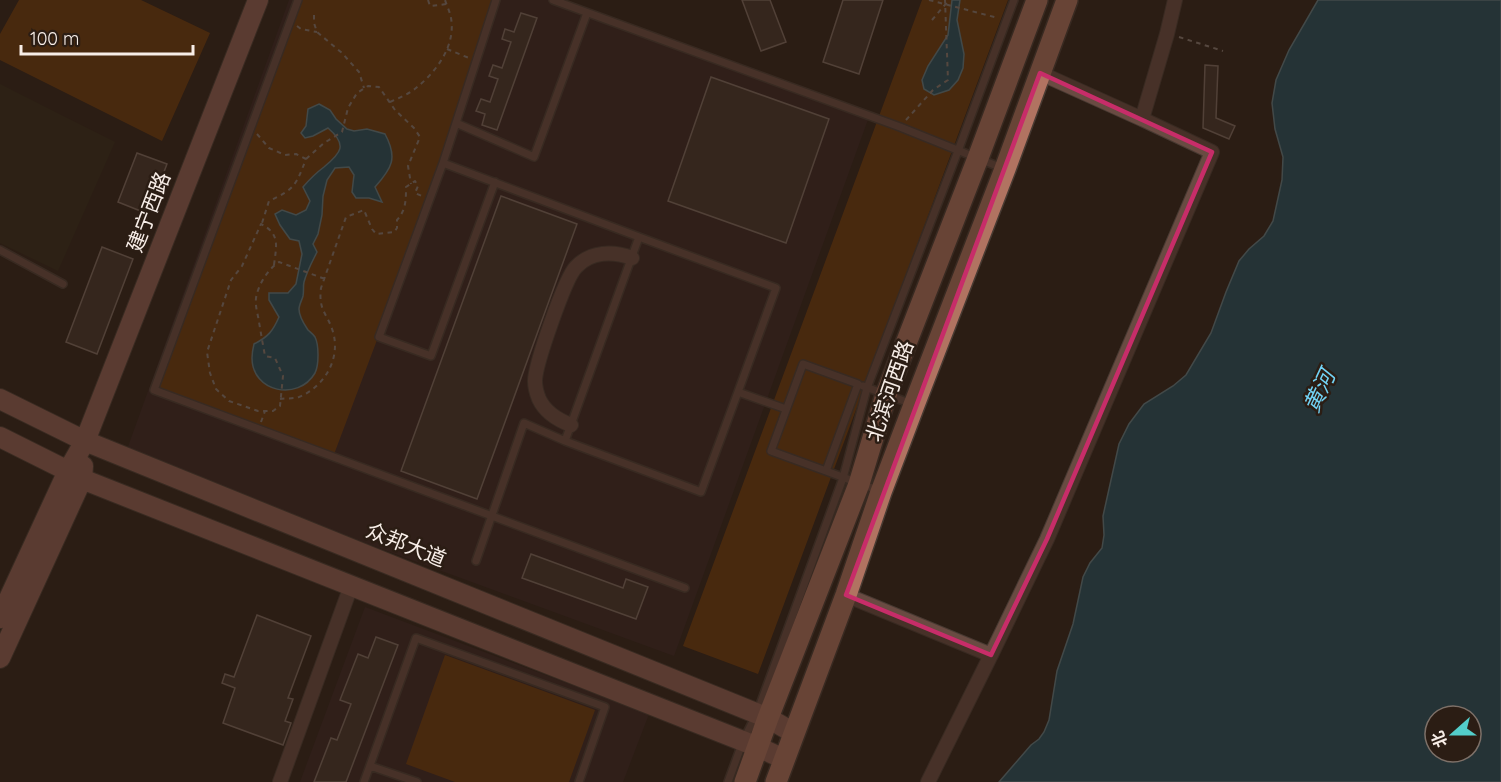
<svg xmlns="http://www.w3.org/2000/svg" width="1501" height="782" font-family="Quicksand,'Noto Sans SC',sans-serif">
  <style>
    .commercial { fill: #352221 }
    .education { fill: #2f2717 }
    .green { fill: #6c3808 }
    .water { fill: #1d4f60; stroke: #5e7e88; stroke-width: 1.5; fill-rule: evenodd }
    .building { fill: #413229; stroke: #7e6c62; stroke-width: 1.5 }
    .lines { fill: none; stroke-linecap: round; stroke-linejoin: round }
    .lane-casing { stroke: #483a32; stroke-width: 10 }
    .street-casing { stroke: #483a32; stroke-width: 16 }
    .secondary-casing { stroke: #483a32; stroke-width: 22 }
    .primary-casing { stroke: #483a32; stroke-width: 24 }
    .path { stroke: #877b73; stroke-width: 2; stroke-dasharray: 4.5 4.5; stroke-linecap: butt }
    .lane { stroke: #694b42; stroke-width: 7 }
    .street { stroke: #694b42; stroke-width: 14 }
    .secondary { stroke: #926154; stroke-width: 20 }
    .primary { stroke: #b17361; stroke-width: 21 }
    .marked { fill: none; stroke: #c72d69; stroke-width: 4.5; stroke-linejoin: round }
    .labels { text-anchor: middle; stroke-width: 5; stroke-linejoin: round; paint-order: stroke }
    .street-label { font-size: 21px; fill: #f7ede7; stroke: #2b1d14 }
    .water-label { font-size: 22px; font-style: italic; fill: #72d3f5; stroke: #2b1d14 }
  </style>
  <rect width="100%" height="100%" fill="#2b1d14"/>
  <path class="commercial" d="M 289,0 L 557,0 L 870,114 L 674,656 L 125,455 Z
    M 365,607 L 649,714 L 623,782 L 300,782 Z"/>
  <path class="education" d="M 0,84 L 115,142 L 58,271 L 0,243 Z"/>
  <path class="green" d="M 19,0 L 141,0 L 210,33 L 162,141 L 0,60 L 0,34 Z
    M 298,0 L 496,0 L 430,199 L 333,457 L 154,390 Z
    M 922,0 L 1008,0 L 758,674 L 683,646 Z
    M 445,655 L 595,710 L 569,782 L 455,782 L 406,764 Z"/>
  <path class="water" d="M 952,0 L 960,0 L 957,20 L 964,54 L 963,68 L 958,80 L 949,90 L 934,95 L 924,89 L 922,80 L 928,66 L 948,35 Z
    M 1318,0 L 1501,0 L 1501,782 L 999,782 L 1031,745 L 1039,739 L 1044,732 L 1049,720 L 1057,671 L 1073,624 L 1083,577 L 1090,563 L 1102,548 L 1104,535 L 1103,516 L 1119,444 L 1129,424 L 1144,404 L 1173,386 L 1186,375 L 1211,333 L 1226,292 L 1239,261 L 1249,249 L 1264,236 L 1273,221 L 1282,180 L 1283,157 L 1275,129 L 1272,103 L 1276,80 L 1289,50 ZM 1435,716 L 1471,716 L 1471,752 L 1435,752 Z
    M 319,104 L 330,110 L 336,119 L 347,129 L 354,131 L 367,129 L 385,134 C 398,158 392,168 375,187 L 382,202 L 369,198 L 356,198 L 352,192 L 354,175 L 349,167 L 335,168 L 327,180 L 323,196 L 322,215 L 318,234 L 313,244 L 317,252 C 312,262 307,271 304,282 C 303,286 304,291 303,296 C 302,300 299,305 299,309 C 299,317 304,324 308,330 C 310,332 313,334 315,337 C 319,345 319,365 315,373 C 298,402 252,392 252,358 C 252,353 253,348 254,344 C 268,337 273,331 279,317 L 269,300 L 269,293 L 288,293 L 296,284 L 302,254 L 299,241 L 290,239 L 280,225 L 275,214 L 282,210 L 296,215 L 306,210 L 310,201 L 303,187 C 309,180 316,173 324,167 C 341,153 348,145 328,128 L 313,136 L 305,138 L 301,133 L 306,126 L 308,109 Z"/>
  <path class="building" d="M 742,0 L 770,0 L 786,42 L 761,51 Z
    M 843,0 L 883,0 L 859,74 L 823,62 Z
    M 521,13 L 537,18 L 497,130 L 482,125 L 485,114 L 476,111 L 481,99 L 490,102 L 498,79 L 489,76 L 493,65 L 502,68 L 511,42 L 502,39 L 505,29 L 514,32 Z
    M 1205,65 L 1218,66 L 1216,118 L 1235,126 L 1229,139 L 1203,128 Z
    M 711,77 L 829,119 L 786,243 L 668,201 Z
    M 137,153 L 167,164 L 148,214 L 118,202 Z
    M 501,196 L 577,224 L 477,499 L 401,471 Z
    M 102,247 L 133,259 L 97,354 L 66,342 Z
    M 531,554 L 623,588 L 626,579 L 648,587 L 636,619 L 522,578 Z
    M 257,615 L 311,636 L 288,698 L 293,699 L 285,721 L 291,723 L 283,745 L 223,723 L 235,688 L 222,683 L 225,674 L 234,677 Z
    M 376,637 L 398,645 L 346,782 L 314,782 L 331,738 L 337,740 L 351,704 L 340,700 L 358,654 L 368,658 Z"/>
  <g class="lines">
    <defs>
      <path id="lane" d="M 298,0 L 154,390 L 685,588
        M 553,0 L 900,127 L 1002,168
        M 456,123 L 534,157 L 587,13
        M 443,163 L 496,0
        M 495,182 L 431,356 L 379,337 L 443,163 L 639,237
        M 0,250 L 63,284
        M 803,364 L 858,384 L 826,471 L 771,451 Z
        M 863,386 L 912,404
        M 738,392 L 701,492 L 565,441 L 639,237 L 776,288 L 738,392 L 786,409
        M 826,471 L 880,491
        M 476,561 L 524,423 L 565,441
        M 370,766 L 417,782
        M 364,782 L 416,638 L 605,707 L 579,782
        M 728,782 L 743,741 L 757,713 L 843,478 L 867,388 L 958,151 L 1014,0"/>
      <path id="street" d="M 1040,73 L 1142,119 L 1167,34 L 1175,0
        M 571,425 C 558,420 545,412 539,399 C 537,394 535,386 535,381 C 535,365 565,278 576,267 C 591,251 613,251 632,258
        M 846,595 L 991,655 L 1047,539 L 1212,152 L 1142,119
        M 280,782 L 351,586
        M 928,782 L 991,655"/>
      <path id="secondary" d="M 0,399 L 85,441 L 768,718 L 794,733
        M 0,437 L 68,471 L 82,479 L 758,747 L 784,759
        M 0,618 L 68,471 L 85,441 L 258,0
        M 0,658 L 82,479 L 83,466"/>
      <path id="primary" d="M 745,782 L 768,718 L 859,484 L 886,395 L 978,158 L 1037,0
        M 776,782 L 846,595 L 881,492 L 914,405 L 1005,169 L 1067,0"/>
    </defs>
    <use href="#lane" class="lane-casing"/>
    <use href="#street" class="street-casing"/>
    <use href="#secondary" class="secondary-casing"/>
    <use href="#primary" class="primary-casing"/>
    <path class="path" d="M 428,0 L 430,6 L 447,4
      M 929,0 L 998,18
      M 314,15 L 314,23 L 317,32 L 342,53 L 359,72 L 364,88
      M 932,20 L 949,0
      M 297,26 L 301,29 L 317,32
      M 1179,37 L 1223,51
      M 447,49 L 469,58
      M 390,102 C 399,98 409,94 416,88 C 436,72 456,46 451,18 C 450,12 447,6 445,0
      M 906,120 L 933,90 L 948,80 L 945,0
      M 257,134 L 269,148 L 285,155 L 296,154 L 306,159 C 296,185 295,189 269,201 L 262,223
      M 306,159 L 324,143 L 342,132 L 348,108 L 357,93 L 368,86 L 379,87 L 395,110 L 414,128 L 420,137 L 408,166 L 411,184
      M 274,265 C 276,247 281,234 261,224 L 242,266 L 231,280 L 207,352 L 210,373 L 216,389 L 229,401 L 258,411 L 273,411 L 280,406 L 283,376 L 275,358 L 265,356 C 263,345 261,334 259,322 C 258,314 255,307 256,298 C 258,285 268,269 279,262 L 325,279
      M 280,399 C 286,398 293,399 299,397 C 324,387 341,359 333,332 C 328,314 318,311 321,288 L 346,217 L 364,210 L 372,229 L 376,234 L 394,232 L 397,228 L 397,220 C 406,210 406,200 406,187 L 415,181 L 418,186 L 415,193 L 422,196
      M 261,422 L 265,411"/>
    <use href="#lane" class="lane"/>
    <use href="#street" class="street"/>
    <use href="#secondary" class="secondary"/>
    <use href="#primary" class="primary"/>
  </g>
  <path d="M0 0H1501V782H0ZM 1040,73 L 1212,152 L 1047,539 L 991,655 L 846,595 Z" fill="#2b1d14" fill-opacity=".55" fill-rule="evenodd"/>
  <path class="marked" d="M 1040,73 L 1212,152 L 1047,539 L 991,655 L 846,595 Z"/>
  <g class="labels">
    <g class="street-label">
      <text transform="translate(149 212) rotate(-69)" y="7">建宁西路</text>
      <text transform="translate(890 391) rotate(-71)" y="7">北滨河西路</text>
      <text transform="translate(406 545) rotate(22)" y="7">众邦大道</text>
    </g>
    <g class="water-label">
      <text transform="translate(1319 391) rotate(-65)" y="8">黄河</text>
    </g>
  </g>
  <g transform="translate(1453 734) rotate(249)"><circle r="28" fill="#2b1d14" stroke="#7d7068" stroke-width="1.5"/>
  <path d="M0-4.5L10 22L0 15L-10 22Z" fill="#53cdca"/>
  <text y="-9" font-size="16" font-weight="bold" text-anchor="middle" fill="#f7ede7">北</text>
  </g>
  <path d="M21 45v9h172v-9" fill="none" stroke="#f7ede7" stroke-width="3"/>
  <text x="30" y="45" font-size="18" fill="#f7ede7" stroke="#2b1d14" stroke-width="4.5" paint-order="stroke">100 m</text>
</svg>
